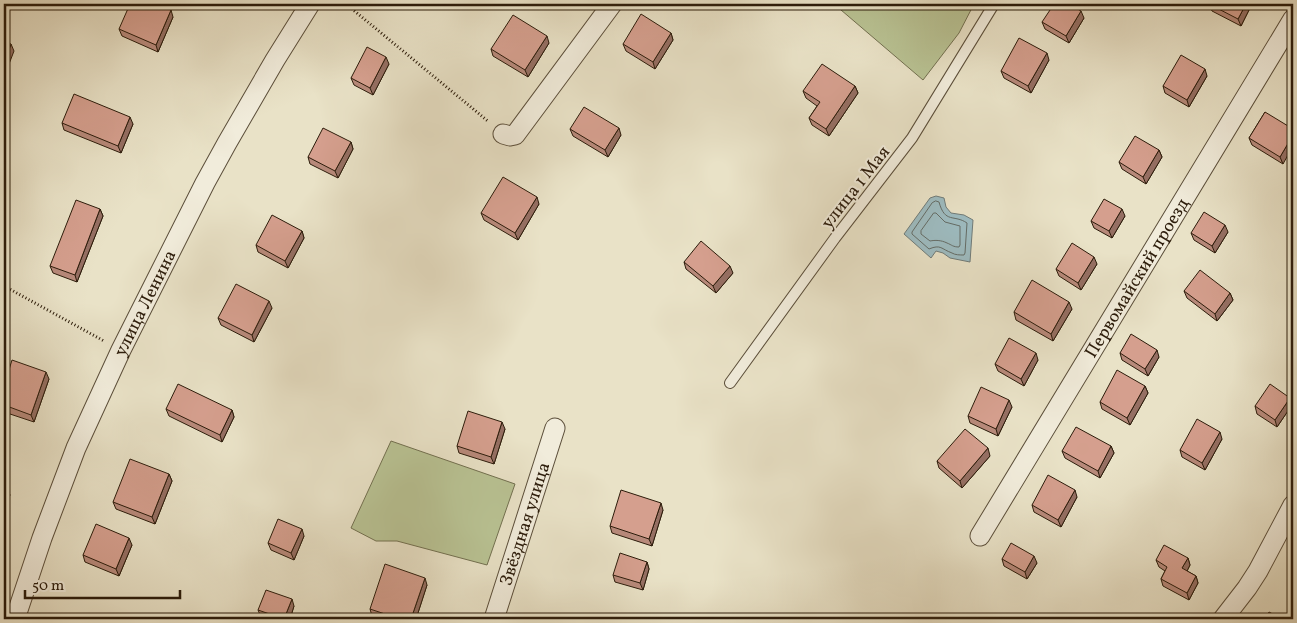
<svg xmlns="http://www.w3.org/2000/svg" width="1297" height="623" font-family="Vollkorn,serif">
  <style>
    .green { fill: #b9c394; stroke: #727050 }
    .water { fill: #9dbbc0; stroke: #707b78 }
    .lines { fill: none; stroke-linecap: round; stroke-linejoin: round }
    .shore { stroke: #646c66; stroke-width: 1 }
    .lane-casing { stroke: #5b4e3a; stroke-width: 12 }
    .street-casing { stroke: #5b4e3a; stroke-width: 21 }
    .path { stroke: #2c1c0b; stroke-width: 3; stroke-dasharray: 1 2.5; stroke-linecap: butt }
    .lane { stroke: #f1ecdb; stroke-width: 10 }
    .street { stroke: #f1ecdb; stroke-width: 19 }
    .wall { fill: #b7897a; stroke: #2c1c0b }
    .shaded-wall { fill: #956f63; stroke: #2c1c0b }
    .building { fill: #d59f8e; stroke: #2c1c0b }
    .labels { text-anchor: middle; stroke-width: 4; stroke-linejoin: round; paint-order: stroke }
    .street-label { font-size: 18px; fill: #2c1c0b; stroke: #f1ecdb }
  </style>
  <rect width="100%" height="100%" fill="#e9e2c7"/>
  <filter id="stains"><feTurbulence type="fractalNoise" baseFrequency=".004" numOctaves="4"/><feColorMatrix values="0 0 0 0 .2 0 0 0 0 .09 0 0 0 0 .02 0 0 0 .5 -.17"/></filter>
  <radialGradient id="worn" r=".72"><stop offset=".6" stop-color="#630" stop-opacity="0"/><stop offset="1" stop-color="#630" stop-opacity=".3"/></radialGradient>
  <path class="green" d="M 834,4 L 974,4 L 959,33 L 923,80 Z
    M 391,441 L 515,484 L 487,565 L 397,541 L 376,541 L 351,528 Z"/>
  <path class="water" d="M 936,196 L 944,198 L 946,207 L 951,213 L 964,215 L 973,220 L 970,262 L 950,258 L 943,253 L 936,251 L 931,258 L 904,234 L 930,198 Z"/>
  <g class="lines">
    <path class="shore" d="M 936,201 L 939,202 C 945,224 954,214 967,223 L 965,253 L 964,255 C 960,255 955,255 952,253 C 941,249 941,244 929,249 L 912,234 L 912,232 L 932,203 Z
      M 934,213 L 936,213 L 945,222 L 960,226 L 960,245 L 959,247 C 953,247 952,245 947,243 C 941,240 935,240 930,241 L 921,234 L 921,231 Z"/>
    <defs>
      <path id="lane" d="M 730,383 L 835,238 L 912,138 L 994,4"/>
      <g id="street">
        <path d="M 503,134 L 510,136 L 515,135 L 612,4"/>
        <path id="s1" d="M 980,536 L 1293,19"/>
        <path id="s2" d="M 15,619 L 42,538 L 76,448 L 121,350 L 205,183 L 227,143 L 275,60 L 310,4"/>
        <path id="s3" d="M 494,619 L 555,428"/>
        <path d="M 1223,619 L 1247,588 L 1258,571 L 1293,505"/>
      </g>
    </defs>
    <use href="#lane" class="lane-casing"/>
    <use href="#street" class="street-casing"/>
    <path class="path" d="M 346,4 L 489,122
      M 4,286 L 104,341"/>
    <use href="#lane" class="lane"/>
    <use href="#street" class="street"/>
  </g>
  <path class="wall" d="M 568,4 L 577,4 L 574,8 Z
    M 1209,4 L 1252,4 L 1241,26 L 1212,11 Z
    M 173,17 L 158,52 L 122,36 L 119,29 Z
    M 1084,18 L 1069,43 L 1045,29 L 1042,22 Z
    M 671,33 L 673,40 L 655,69 L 626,51 L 623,44 Z
    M 549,43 L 528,77 L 493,56 L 491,49 Z
    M 1049,60 L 1031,93 L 1004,78 L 1001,71 Z
    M 389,64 L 373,95 L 354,85 L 351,78 Z
    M 1207,76 L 1189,107 L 1165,93 L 1163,86 Z
    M 855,86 L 858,93 L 829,136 L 812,125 L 809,118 L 817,106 L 806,98 L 803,91 Z
    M 1265,112 L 1283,164 L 1252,145 L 1249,138 Z
    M 62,123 L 133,124 L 121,153 L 64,130 Z
    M 570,129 L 621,135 L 608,157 L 573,136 Z
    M 351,142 L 353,149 L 338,178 L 310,164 L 308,157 Z
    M 1159,150 L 1162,157 L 1146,184 L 1122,169 L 1119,162 Z
    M 539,204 L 518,240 L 484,220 L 481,213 Z
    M 100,209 L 103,216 L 77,282 L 53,273 L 50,266 Z
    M 1125,216 L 1112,238 L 1094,228 L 1091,221 Z
    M 302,231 L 304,238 L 288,268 L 258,252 L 256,245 Z
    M 1228,232 L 1215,253 L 1194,240 L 1191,233 Z
    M 684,262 L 733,273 L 716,293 L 686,269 Z
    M 1097,264 L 1081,290 L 1059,276 L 1056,269 Z
    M 1184,291 L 1230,293 L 1233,300 L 1217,321 L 1187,298 Z
    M 272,308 L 254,342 L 221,325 L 218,318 Z
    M 1072,309 L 1053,341 L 1016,320 L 1014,312 Z
    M 1120,353 L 1159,357 L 1148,376 L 1122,360 Z
    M 1038,360 L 1024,386 L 998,371 L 995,364 Z
    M 49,379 L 34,422 L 4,412 L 4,386 Z
    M 1145,386 L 1148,393 L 1130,425 L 1102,409 L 1100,402 Z
    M 1292,405 L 1277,427 L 1257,414 L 1255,406 Z
    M 1012,407 L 998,436 L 970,423 L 968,416 Z
    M 166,409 L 232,410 L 234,417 L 222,442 L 169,416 Z
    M 505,429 L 494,464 L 459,453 L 457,446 Z
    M 1222,439 L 1205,470 L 1182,457 L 1180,450 Z
    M 1111,446 L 1114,453 L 1100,478 L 1065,458 L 1062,451 Z
    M 990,456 L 962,488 L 939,468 L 937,461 Z
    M 169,474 L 172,481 L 155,524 L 116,509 L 113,502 Z
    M 1077,497 L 1061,527 L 1034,512 L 1032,505 Z
    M 663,510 L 652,546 L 612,533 L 610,526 Z
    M 304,536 L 294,560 L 271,550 L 268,543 Z
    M 132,545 L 119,576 L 85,562 L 83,555 Z
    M 1188,558 L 1190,565 L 1187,571 L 1196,576 L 1198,583 L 1189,600 L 1163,586 L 1161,579 L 1165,571 L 1159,567 L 1156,560 Z
    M 1002,559 L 1037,563 L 1027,579 L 1004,566 Z
    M 647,562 L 649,569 L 643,590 L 615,582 L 613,575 Z
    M 427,585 L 416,619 L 382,619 L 372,616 L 370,609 Z
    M 294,606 L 290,619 L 268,619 L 261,617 L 258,610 Z"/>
  <path class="shaded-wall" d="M 1246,4 L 1252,4 L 1241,26 L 1238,19 Z
    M 171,10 L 173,17 L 158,52 L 156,45 Z
    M 1081,11 L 1084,18 L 1069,43 L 1066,36 Z
    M 671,33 L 673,40 L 655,69 L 653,62 Z
    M 547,36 L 549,43 L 528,77 L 525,70 Z
    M 11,44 L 14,51 L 4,77 L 4,63 Z
    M 1047,53 L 1049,60 L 1031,93 L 1028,86 Z
    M 386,57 L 389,64 L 373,95 L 370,88 Z
    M 1205,69 L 1207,76 L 1189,107 L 1187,100 Z
    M 855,86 L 858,93 L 829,136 L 826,129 Z
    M 130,117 L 133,124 L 121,153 L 118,146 Z
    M 619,128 L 621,135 L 608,157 L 605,150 Z
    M 1293,135 L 1293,146 L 1283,164 L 1280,157 Z
    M 351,142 L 353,149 L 338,178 L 335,171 Z
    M 1159,150 L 1162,157 L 1146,184 L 1143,177 Z
    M 537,197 L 539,204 L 518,240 L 515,233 Z
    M 100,209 L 103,216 L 77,282 L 75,275 Z
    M 1122,209 L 1125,216 L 1112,238 L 1109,231 Z
    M 1225,225 L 1228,232 L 1215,253 L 1212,246 Z
    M 302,231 L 304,238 L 288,268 L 285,261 Z
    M 1094,257 L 1097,264 L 1081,290 L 1078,283 Z
    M 730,266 L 733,273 L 716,293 L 713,286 Z
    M 1230,293 L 1233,300 L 1217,321 L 1215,314 Z
    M 269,301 L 272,308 L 254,342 L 252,335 Z
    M 1069,302 L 1072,309 L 1053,341 L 1051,334 Z
    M 1157,350 L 1159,357 L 1148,376 L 1145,369 Z
    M 1036,353 L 1038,360 L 1024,386 L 1021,379 Z
    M 46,372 L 49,379 L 34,422 L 31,415 Z
    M 1145,386 L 1148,393 L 1130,425 L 1127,418 Z
    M 1290,398 L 1292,405 L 1277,427 L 1275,420 Z
    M 1009,400 L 1012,407 L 998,436 L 996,429 Z
    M 232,410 L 234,417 L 222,442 L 220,435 Z
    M 502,422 L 505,429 L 494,464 L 491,457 Z
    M 1220,432 L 1222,439 L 1205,470 L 1202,463 Z
    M 1111,446 L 1114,453 L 1100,478 L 1098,471 Z
    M 988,448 L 990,456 L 962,488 L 960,481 Z
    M 169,474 L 172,481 L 155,524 L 152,517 Z
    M 7,488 L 10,495 L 4,509 L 4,496 Z
    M 1075,490 L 1077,497 L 1061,527 L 1058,520 Z
    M 661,503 L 663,510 L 652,546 L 649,539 Z
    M 302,529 L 304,536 L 294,560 L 291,553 Z
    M 129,538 L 132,545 L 119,576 L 116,569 Z
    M 1034,556 L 1037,563 L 1027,579 L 1025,572 Z
    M 1188,558 L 1190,565 L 1185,575 L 1182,568 Z
    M 647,562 L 649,569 L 643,590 L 640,583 Z
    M 1196,576 L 1198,583 L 1189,600 L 1187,593 Z
    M 425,578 L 427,585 L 416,619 L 411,619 Z
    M 292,599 L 294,606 L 290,619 L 284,619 Z"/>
  <path class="building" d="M 130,4 L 156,4 L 171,10 L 156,45 L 119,29 Z
    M 1054,4 L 1069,4 L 1081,11 L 1066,36 L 1042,22 Z
    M 1209,4 L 1246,4 L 1238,19 Z
    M 641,14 L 671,33 L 653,62 L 623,44 Z
    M 513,15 L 547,36 L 525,70 L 491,49 Z
    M 1019,38 L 1047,53 L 1028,86 L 1001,71 Z
    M 4,41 L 11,44 L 4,63 Z
    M 367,47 L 386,57 L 370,88 L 351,78 Z
    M 1181,55 L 1205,69 L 1187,100 L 1163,86 Z
    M 822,64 L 855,86 L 826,129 L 809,118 L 820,102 L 803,91 Z
    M 74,94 L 130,117 L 118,146 L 62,123 Z
    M 584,107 L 619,128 L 605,150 L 570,129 Z
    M 1265,112 L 1293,129 L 1293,135 L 1280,157 L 1249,138 Z
    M 323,128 L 351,142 L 335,171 L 308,157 Z
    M 1135,136 L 1159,150 L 1143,177 L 1119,162 Z
    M 503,177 L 537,197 L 515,233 L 481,213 Z
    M 1104,199 L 1122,209 L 1109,231 L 1091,221 Z
    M 76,200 L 100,209 L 75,275 L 50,266 Z
    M 1204,212 L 1225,225 L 1212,246 L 1191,233 Z
    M 272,215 L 302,231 L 285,261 L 256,245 Z
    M 701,241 L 730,266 L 713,286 L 684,262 Z
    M 1072,243 L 1094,257 L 1078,283 L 1056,269 Z
    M 1200,270 L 1230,293 L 1215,314 L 1184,291 Z
    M 1032,280 L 1069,302 L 1051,334 L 1014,312 Z
    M 236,284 L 269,301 L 252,335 L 218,318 Z
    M 1131,334 L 1157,350 L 1145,369 L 1120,353 Z
    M 1009,338 L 1036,353 L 1021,379 L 995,364 Z
    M 12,360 L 46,372 L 31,415 L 4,405 L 4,386 Z
    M 1117,370 L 1145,386 L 1127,418 L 1100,402 Z
    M 178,384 L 232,410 L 220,435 L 166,409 Z
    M 1270,384 L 1290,398 L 1275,420 L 1255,406 Z
    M 981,387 L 1009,400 L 996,429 L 968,416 Z
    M 468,411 L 502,422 L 491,457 L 457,446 Z
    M 1197,419 L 1220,432 L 1202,463 L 1180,450 Z
    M 1076,427 L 1111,446 L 1098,471 L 1062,451 Z
    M 965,429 L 988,448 L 960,481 L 937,461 Z
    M 130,459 L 169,474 L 152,517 L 113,502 Z
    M 1048,475 L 1075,490 L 1058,520 L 1032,505 Z
    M 4,486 L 7,488 L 4,496 Z
    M 621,490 L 661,503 L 649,539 L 610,526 Z
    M 278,519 L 302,529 L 291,553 L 268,543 Z
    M 96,524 L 129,538 L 116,569 L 83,555 Z
    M 1011,543 L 1034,556 L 1025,572 L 1002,559 Z
    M 1164,545 L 1188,558 L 1182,568 L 1196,576 L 1187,593 L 1161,579 L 1167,567 L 1156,560 Z
    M 620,553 L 647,562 L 640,583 L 613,575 Z
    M 385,564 L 425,578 L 411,619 L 400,619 L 370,609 Z
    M 266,590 L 292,599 L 284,619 L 258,610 Z
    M 1269,612 L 1282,619 L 1265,619 Z"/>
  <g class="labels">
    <g class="street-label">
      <text transform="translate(855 187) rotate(-52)" y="6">улица 1 Мая</text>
      <text dy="6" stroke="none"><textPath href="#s1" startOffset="302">Первомайский проезд</textPath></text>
      <text dy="6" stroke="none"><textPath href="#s2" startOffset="342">улица Ленина</textPath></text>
      <text dy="6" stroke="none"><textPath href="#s3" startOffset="100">Звёздная улица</textPath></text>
    </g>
  </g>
  <rect width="1297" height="623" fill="none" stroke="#e9e2c7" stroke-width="20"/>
  <rect x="5" y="5" width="1287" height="613" fill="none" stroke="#2c1c0b" stroke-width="2.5"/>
  <rect x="10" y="10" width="1277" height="603" fill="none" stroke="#2c1c0b"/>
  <path d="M25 590v8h155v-8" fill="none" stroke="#2c1c0b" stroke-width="2.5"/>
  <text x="32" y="590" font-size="15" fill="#2c1c0b" stroke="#f1ecdb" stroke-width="4" paint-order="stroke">50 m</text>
  <rect width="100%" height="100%" filter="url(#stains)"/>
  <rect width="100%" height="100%" fill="url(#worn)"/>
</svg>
